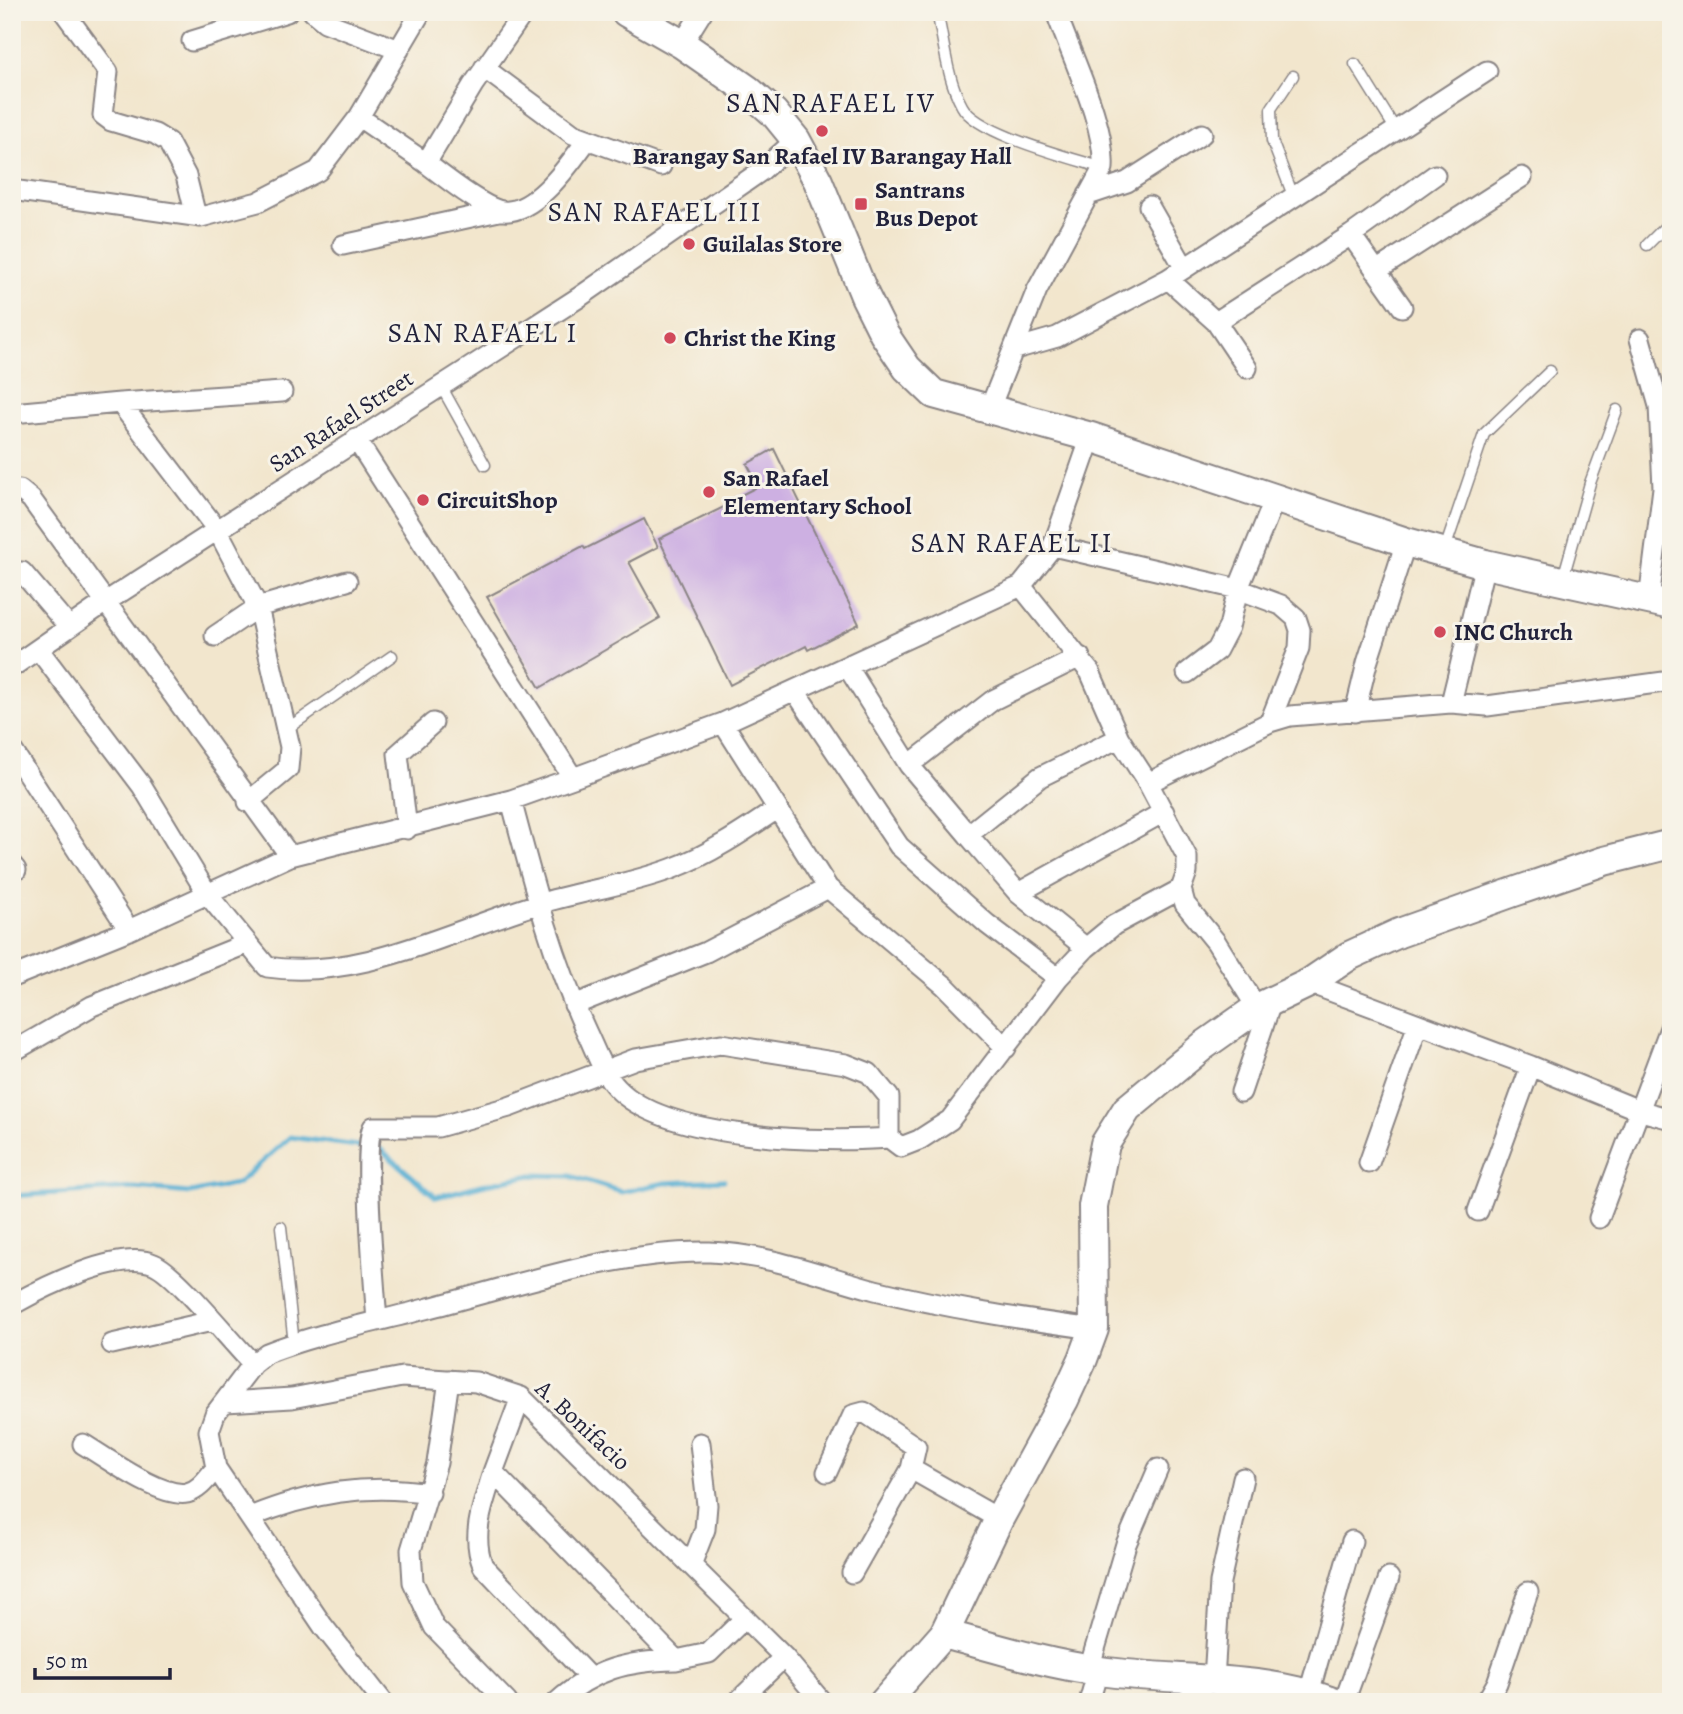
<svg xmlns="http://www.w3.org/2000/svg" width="1683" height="1714" font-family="Alegreya,serif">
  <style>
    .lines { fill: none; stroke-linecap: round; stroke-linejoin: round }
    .stream { stroke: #56afd3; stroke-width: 5 }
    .building { fill: #cdb0e2 }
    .lane-casing { stroke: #8a8484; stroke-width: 13 }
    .street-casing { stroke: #8a8484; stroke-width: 23 }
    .secondary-casing { stroke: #8a8484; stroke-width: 32 }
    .lane { stroke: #fff; stroke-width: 10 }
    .street { stroke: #fff; stroke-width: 19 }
    .secondary { stroke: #fff; stroke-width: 28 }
    .poi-dot { fill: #d1495b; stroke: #f7f3e8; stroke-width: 2.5 }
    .labels { text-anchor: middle; stroke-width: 6; stroke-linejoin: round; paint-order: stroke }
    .poi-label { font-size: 24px; font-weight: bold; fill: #22223b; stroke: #f7f3e8; text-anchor: start }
    .street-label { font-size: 24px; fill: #22223b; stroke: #f7f3e8 }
    .quarter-label { font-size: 28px; letter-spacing: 2px; fill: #22223b; stroke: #f7f3e8 }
  </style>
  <rect width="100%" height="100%" fill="#f7f3e8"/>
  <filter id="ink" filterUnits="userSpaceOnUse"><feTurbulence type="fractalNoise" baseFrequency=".0143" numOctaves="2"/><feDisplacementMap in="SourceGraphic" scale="14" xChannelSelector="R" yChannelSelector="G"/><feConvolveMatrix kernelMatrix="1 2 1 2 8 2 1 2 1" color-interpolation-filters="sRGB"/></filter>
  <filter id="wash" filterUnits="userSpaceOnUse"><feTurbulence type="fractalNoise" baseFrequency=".00686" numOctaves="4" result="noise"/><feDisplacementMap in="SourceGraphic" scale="28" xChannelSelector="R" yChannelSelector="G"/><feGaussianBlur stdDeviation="1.57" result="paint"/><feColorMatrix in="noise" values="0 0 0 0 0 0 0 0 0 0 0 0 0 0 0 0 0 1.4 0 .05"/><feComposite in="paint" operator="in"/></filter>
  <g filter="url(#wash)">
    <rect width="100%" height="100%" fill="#f2e6cd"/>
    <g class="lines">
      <path class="stream" d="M 12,1196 L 134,1188 L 190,1193 L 237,1184 L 290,1137 L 380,1149 L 436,1197 L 481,1185 L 532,1175 L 570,1176 L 622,1192 L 665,1183 L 724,1180"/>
    </g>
    <g id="blocks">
      <path class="building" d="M 774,449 L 859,624 L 808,650 L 806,646 L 730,685 L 659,539 L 732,503 L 731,500 L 759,486 L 747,464 Z
        M 644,519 L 658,547 L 629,562 L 660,618 L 540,688 L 487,597 L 583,546 L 585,549 Z"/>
    </g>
  </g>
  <g filter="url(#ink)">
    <use href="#blocks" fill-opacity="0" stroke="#8a8484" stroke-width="2"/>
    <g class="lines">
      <defs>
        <path id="lane" d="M 937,12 C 944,42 947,79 962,106 C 976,134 1072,158 1103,168
          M 1355,64 L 1396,130
          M 1293,76 L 1271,109 L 1272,141 L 1294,198
          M 1647,245 L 1671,221
          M 441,386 L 485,465
          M 1445,549 L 1484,434 L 1550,371
          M 1563,578 L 1590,483 L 1617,410
          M 288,728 L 392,656
          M 281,1227 L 294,1344"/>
        <path id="street" d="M 64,12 L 108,72 L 103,115 L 111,121 L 155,134 L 168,142 L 186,176 L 196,216
          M 313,12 L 325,22 L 399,50
          M 192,41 L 287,12
          M 682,44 L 702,12
          M 484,68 L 573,134 L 661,166
          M 359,117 L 426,163 L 473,85 L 524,12
          M 426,163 C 443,176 478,204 498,210 C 532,220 571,162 587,140
          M 12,190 L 201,217 L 258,202 L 318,171 L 359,117 L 421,12
          M 1088,195 L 1127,182 L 1202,134
          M 1149,206 L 1184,267
          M 1351,235 L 1402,307
          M 343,245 L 499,211
          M 1376,271 L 1522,177
          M 1168,279 L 1216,322 L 1247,368
          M 1216,322 L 1351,235 L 1435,175
          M 1640,339 L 1659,406 L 1663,488 L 1649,600
          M 1015,349 L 1057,337 L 1168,279 L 1487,71
          M 120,403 L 282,392
          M 989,410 L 1037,290 L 1103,168 C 1106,125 1071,56 1056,12
          M 12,413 L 120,403 L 218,531 L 258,607 L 290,747 L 288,769 L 248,802
          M 356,439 L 573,778 L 723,723 L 1021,586 L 1053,546 L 1091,437
          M 12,491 L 20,490 L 31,499 L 290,856 L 511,800 L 573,778
          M 1053,546 L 1238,589 L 1281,605 L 1296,618 L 1300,630 L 1299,648 L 1270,722
          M 12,573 L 22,572 L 69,627
          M 1021,586 L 1090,672 L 1119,738 L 1148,783 L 1187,857 L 1187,872 L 1181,889 L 1185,904 L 1216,942 L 1257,1008
          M 215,636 L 258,607 L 347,581
          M 39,650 L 142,786 L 208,895 L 267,967 C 360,981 451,930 538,904 C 582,891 628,885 671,869 C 709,855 743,832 777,809
          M 847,666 L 909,765 L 968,835 L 1040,777 L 1119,738
          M 12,667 L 107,601 L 578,298 L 761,171 L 796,140
          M 1187,673 L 1217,650 L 1229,627 L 1238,589 L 1276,496
          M 795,691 L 899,846 L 987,924 L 1058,978
          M 1451,703 L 1485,564
          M 1355,712 L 1367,663 L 1406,542
          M 723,723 L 828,888 L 945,986 L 1006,1048
          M 12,750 L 129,930
          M 909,765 L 993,700 L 1080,657
          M 1148,783 L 1270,722 L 1290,716 L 1451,703 L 1487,706 L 1671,681
          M 511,800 C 532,879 552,958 587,1033 C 596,1052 603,1073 617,1088 C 666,1140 822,1143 889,1138
          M 407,829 L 398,754 L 433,723
          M 968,835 L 1018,893 L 1086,948
          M 12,865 L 16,870
          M 1018,893 L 1164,812
          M 12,977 L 129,930 L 290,856
          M 1309,983 L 1531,1066 L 1641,1111 L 1671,1119
          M 574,1005 L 706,952 L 828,888
          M 12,1052 L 92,1006 L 246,944
          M 1241,1092 L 1271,1003
          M 1369,1163 L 1418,1024
          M 1478,1211 L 1531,1066
          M 1599,1218 L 1670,1028
          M 12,1305 C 44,1287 119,1249 154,1264 C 176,1273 232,1343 253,1364
          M 377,1321 C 375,1294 362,1142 373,1127 L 438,1127 L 509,1107 L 635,1059 L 721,1044 L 846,1064 L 869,1073 L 889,1097 L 889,1138 L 901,1147 L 919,1140 L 950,1120 L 1058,978 L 1086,948 L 1114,925 L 1181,889
          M 112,1344 L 212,1321
          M 449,1380 L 437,1463 L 411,1550 L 413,1582 L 434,1627 L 507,1702
          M 521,1397 L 493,1472 L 676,1660 C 627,1661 594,1669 557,1702
          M 226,1402 L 292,1398 L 402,1377 L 476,1382 L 521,1397 L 784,1657 L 822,1702
          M 83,1444 C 107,1458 160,1498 187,1493 C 200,1490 208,1477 216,1468
          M 493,1472 C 484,1503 470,1534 483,1566 L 589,1677
          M 827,1472 L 853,1415 L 864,1412 L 916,1447 L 911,1469
          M 250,1517 C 310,1493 365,1483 430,1493
          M 691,1565 L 705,1529 L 707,1505 L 700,1443
          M 852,1573 L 911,1469 L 999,1519
          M 676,1660 L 709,1653 L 745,1618
          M 1089,1669 L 1126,1544 L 1158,1469
          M 1214,1680 L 1220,1582 L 1243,1478
          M 1309,1693 L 1352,1541
          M 383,1702 L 323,1626 L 216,1468 L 209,1431 L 215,1414 L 253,1364 L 267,1353 C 318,1333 373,1323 425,1309 C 515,1286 618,1250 710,1252 C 767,1254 820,1275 875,1290 C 947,1308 1020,1319 1094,1329
          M 737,1702 L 784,1657
          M 1089,1702 L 1098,1671
          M 1222,1702 L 1230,1681
          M 1344,1702 L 1389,1578
          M 1486,1702 L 1497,1683 L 1528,1592"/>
        <path id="secondary" d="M 626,12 L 682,44 L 748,90 L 774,113 L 796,140 L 818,181 L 865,296 L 884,334 L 907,368 L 934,394 L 1091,437 L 1406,542 L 1485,564 L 1671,605
          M 944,1634 C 996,1648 1047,1664 1100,1671 C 1178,1682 1258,1674 1333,1702
          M 884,1702 L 944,1634 L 999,1519 L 1064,1400 L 1083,1359 L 1094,1329 L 1093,1206 L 1105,1144 L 1127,1109 L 1203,1046 L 1257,1008 L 1309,983 L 1349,956 L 1399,933 L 1511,893 L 1604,861 L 1671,844"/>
      </defs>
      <use href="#lane" class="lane-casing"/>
      <use href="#street" class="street-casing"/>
      <use href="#secondary" class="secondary-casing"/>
      <use href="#lane" class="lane"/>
      <use href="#street" class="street"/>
      <use href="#secondary" class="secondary"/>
    </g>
  </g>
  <g class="poi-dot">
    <circle cx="822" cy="131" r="7"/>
    <rect x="854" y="197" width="14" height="14" rx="3.5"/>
    <circle cx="689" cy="244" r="7"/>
    <circle cx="670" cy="338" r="7"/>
    <circle cx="709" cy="492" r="7"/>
    <circle cx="423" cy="500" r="7"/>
    <circle cx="1440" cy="632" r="7"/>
  </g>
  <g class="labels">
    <g class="poi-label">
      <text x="822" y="164" text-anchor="middle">Barangay San Rafael IV Barangay Hall</text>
      <text x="875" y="198">Santrans<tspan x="875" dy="28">Bus Depot</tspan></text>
      <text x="703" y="252">Guilalas Store</text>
      <text x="684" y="346">Christ the King</text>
      <text x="723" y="486">San Rafael<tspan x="723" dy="28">Elementary School</tspan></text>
      <text x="437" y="508">CircuitShop</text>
      <text x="1454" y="640">INC Church</text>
    </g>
    <g class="street-label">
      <text transform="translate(341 421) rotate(-33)" y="8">San Rafael Street</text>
      <text transform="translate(583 1425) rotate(43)" y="8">A. Bonifacio</text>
    </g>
    <g class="quarter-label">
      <text x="831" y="112">SAN RAFAEL IV</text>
      <text x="655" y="221">SAN RAFAEL III</text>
      <text x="483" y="342">SAN RAFAEL I</text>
      <text x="1012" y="552">SAN RAFAEL II</text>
    </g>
  </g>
  <rect width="1683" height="1714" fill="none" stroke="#f7f3e8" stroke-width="42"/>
  <path d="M35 1668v10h135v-10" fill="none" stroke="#22223b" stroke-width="3.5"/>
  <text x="46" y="1668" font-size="21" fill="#22223b" stroke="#f7f3e8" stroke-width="5" paint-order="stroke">50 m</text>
</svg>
